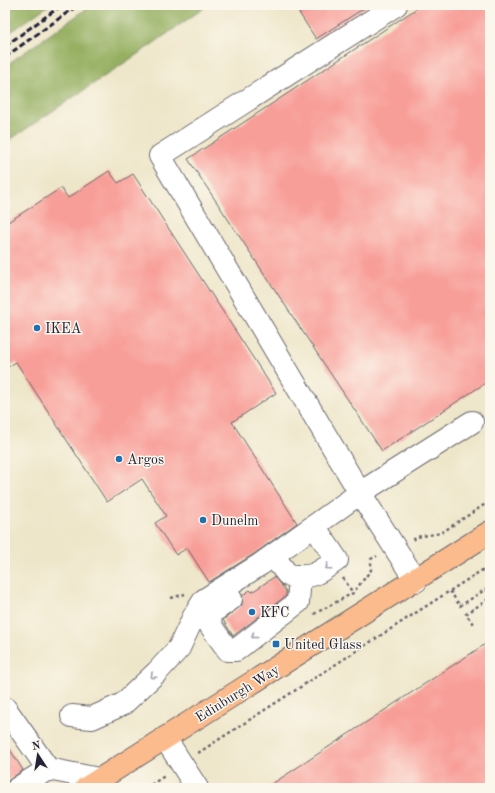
<svg xmlns="http://www.w3.org/2000/svg" width="495" height="793" font-family="'Old Standard TT',serif">
  <style>
    .forest { fill: #96b062; stroke: #5c694e }
    .building { fill: #f89e98 }
    .lines { fill: none; stroke-linecap: round; stroke-linejoin: round }
    .minor-casing { stroke: #69676d; stroke-width: 24 }
    .highway-casing { stroke: #69676d; stroke-width: 24 }
    .path { stroke: #69676d; stroke-width: 2.5; stroke-dasharray: 3 3; stroke-linecap: butt }
    .minor { stroke: #fff; stroke-width: 22 }
    .highway { stroke: #fbbb8c; stroke-width: 22 }
    .rail { stroke: #22223b; stroke-width: 3; stroke-dasharray: 6 3; stroke-linecap: butt }
    .oneway { stroke: #9c9ca7 }
    .poi-dot { fill: #1f6fb2; stroke: #fbf7ec; stroke-width: 1.5 }
    .labels { text-anchor: middle; stroke-width: 3; stroke-linejoin: round; paint-order: stroke }
    .poi-label { font-size: 14px; fill: #22223b; stroke: #fbf7ec; text-anchor: start }
    .street-label { font-size: 14px; fill: #22223b; stroke: #fbf7ec }
  </style>
  <rect width="100%" height="100%" fill="#fbf7ec"/>
  <filter id="ink" filterUnits="userSpaceOnUse"><feTurbulence type="fractalNoise" baseFrequency=".025" numOctaves="2"/><feDisplacementMap in="SourceGraphic" scale="8" xChannelSelector="R" yChannelSelector="G"/><feConvolveMatrix kernelMatrix="1 2 1 2 8 2 1 2 1" color-interpolation-filters="sRGB"/></filter>
  <filter id="wash" filterUnits="userSpaceOnUse"><feTurbulence type="fractalNoise" baseFrequency=".012" numOctaves="4" result="noise"/><feDisplacementMap in="SourceGraphic" scale="16" xChannelSelector="R" yChannelSelector="G"/><feGaussianBlur stdDeviation="0.9" result="paint"/><feColorMatrix in="noise" values="0 0 0 0 0 0 0 0 0 0 0 0 0 0 0 0 0 1.4 0 .05"/><feComposite in="paint" operator="in"/></filter>
  <g filter="url(#wash)">
    <rect width="100%" height="100%" fill="#eee6c9"/>
    <path class="forest" d="M 5,5 L 49,5 L 5,36 Z
      M 92,5 L 208,5 L 151,45 L 5,143 L 5,66 Z"/>
    <g id="blocks">
      <path class="building" d="M 294,5 L 369,5 L 316,39 Z
        M 422,5 L 490,5 L 490,380 L 382,451 L 188,159 Z
        M 109,171 L 118,183 L 133,174 L 276,393 L 232,422 L 297,523 L 254,554 L 209,582 L 187,548 L 176,555 L 155,523 L 166,516 L 142,479 L 107,502 L 16,362 L 5,369 L 5,224 L 61,188 L 68,198 Z
        M 274,577 L 286,591 L 286,596 L 233,636 L 223,620 L 242,605 L 243,595 L 250,590 L 252,592 Z
        M 490,641 L 490,788 L 266,788 Z
        M 5,742 L 23,770 L 5,783 Z"/>
    </g>
  </g>
  <g filter="url(#ink)">
    <use href="#blocks" fill-opacity="0" stroke="#69676d" stroke-width="1"/>
    <g class="lines">
      <defs>
        <path id="minor" d="M 396,5 L 160,156 L 360,493 L 472,422
          M 273,556 L 288,575 C 313,579 317,574 337,560 L 314,526
          M 231,599 L 211,613 L 210,625 L 228,650 L 236,650 L 298,602 L 300,577
          M 5,708 L 48,769
          M 72,716 L 92,718 L 123,704 L 157,672 L 179,648 L 194,616 L 204,600 L 261,564 L 360,493 L 416,581
          M 165,738 L 197,788
          M 18,788 L 48,769 L 99,779"/>
        <path id="highway" d="M 86,788 L 490,532"/>
      </defs>
      <use href="#minor" class="minor-casing"/>
      <use href="#highway" class="highway-casing"/>
      <path class="path" d="M 413,540 L 417,537 L 441,533 L 490,501
        M 343,578 L 353,593
        M 450,591 L 460,606 L 486,589 L 490,596
        M 171,598 L 185,594
        M 314,614 L 353,593 L 371,570 L 371,559 L 377,556
        M 473,624 L 466,614 L 490,598
        M 198,753 L 490,565
        M 146,788 L 166,775"/>
      <use href="#minor" class="minor"/>
      <use href="#highway" class="highway"/>
      <path class="rail" d="M 5,46 L 62,5
        M 5,57 L 78,5"/>
    </g>
    <defs><path id="oneway-chevron" d="M-2-3.5L2.5 0L-2 3.5" fill="none" stroke-width="1.6" stroke-linecap="round" stroke-linejoin="round"/></defs>
    <g class="oneway">
      <use href="#oneway-chevron" transform="translate(328 567) rotate(145)"/>
      <use href="#oneway-chevron" transform="translate(254 636) rotate(142)"/>
      <use href="#oneway-chevron" transform="translate(153 676) rotate(137)"/>
    </g>
  </g>
  <g class="poi-dot">
    <circle cx="37" cy="328" r="4"/>
    <circle cx="119" cy="459" r="4"/>
    <circle cx="203" cy="520" r="4"/>
    <circle cx="252" cy="612" r="4"/>
    <rect x="272" y="640" width="8" height="8" rx="2"/>
  </g>
  <g class="labels">
    <g class="poi-label">
      <text x="45" y="333">IKEA</text>
      <text x="127" y="464">Argos</text>
      <text x="211" y="525">Dunelm</text>
      <text x="260" y="617">KFC</text>
      <text x="284" y="649">United Glass</text>
    </g>
    <g class="street-label">
      <text transform="translate(237 693) rotate(-32)" y="5">Edinburgh Way</text>
    </g>
  </g>
  <rect width="495" height="793" fill="none" stroke="#fbf7ec" stroke-width="20"/>
  <g transform="translate(38 755) rotate(348)" stroke="#fbf7ec" stroke-width="3" paint-order="stroke">
  <path d="M0-3L7 15L0 10L-7 15Z" fill="#22223b"/>
  <text y="-6" font-size="11" font-weight="bold" text-anchor="middle" fill="#22223b">N</text>
  </g>
</svg>
